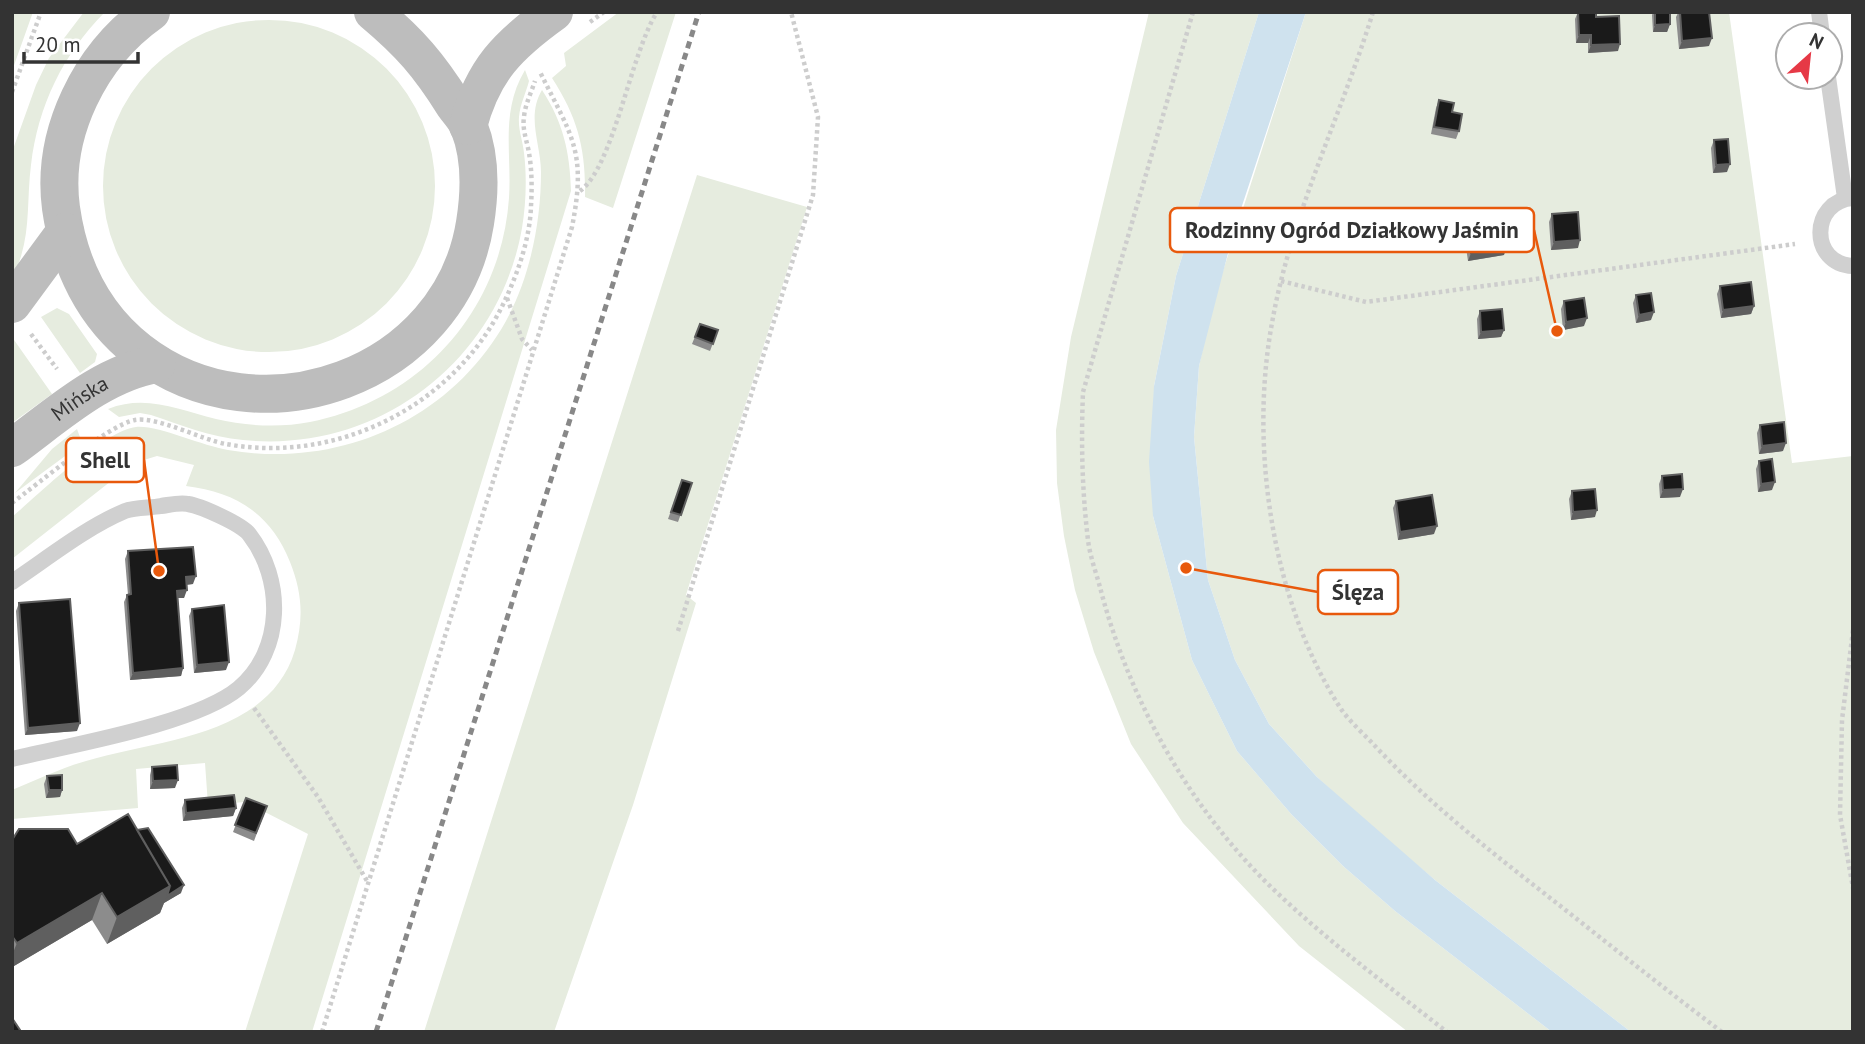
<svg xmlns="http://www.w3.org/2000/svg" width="1865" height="1044" font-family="'PT Sans',sans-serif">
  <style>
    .green { fill: #e6ecdf }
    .water { fill: #cfe2ee }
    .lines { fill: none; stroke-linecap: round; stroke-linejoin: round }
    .path { stroke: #cdcdcd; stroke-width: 4.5; stroke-dasharray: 3.5 3.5; stroke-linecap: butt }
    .lane { stroke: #d0d0d0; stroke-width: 16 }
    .secondary { stroke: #bdbdbd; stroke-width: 38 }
    .rail { stroke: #888; stroke-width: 5; stroke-dasharray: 7 5; stroke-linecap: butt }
    .wall { fill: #8c8c8c }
    .shaded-wall { fill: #5f5f5f }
    .building { fill: #1a1a1a; stroke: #5f5f5f; stroke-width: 2 }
    .labels { text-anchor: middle; stroke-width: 7; stroke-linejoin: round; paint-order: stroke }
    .street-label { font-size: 21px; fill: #333; stroke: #fff }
    .leader { fill: none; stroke: #e8590c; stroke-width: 2.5 }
    .callout-dot { fill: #e8590c; stroke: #fff; stroke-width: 2.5 }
    .callout { fill: #fff; stroke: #e8590c; stroke-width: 2.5 }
    .callout-label { font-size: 23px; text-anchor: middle; font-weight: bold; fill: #333 }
  </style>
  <rect width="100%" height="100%" fill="#fff"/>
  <path class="green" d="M 12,12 L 33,12 L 12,71 Z
    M 84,12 L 105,12 C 63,54 38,106 31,165 C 26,204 32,239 13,276 L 12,152 L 36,85 L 49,58 Z
    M 619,12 L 676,12 L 613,208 L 585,197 C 586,150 578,118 552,78 L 566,66 L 564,53 Z
    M 1149,12 L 1259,12 L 1176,276 L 1154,386 L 1153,516 L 1192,660 L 1237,751 L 1292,815 L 1343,866 L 1395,911 L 1552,1032 L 1408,1032 L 1299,946 L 1183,823 L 1131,744 L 1094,652 L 1075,590 L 1064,536 L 1057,483 L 1056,430 L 1071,337 Z
    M 1306,12 L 1729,12 L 1792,463 L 1853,456 L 1853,1032 L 1631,1032 L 1435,880 L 1367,823 L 1317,777 L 1269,724 L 1235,660 L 1208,580 L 1194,437 L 1199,366 L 1214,299 Z
    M103 186a166 166 0 1 1 332 0a166 166 0 1 1-332 0Z
    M 525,70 L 529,81 C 526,93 520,104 519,117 C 518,130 523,141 524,153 C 527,177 526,204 522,228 C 499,361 378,454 243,440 C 210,437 181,425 151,415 L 140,413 L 119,417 L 108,409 C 146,394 179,410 216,419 C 245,426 280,428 310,422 C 421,400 501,311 509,198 C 512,153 500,112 525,70 Z
    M 542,90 C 563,122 570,152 571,191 L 312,1032 L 245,1032 L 308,834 L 245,802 L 208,805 L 205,763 L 136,769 L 138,808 L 12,819 L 12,790 C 37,780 61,768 86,761 C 159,739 269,737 295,650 C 304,618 302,592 290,562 C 271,514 236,492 186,486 L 194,465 L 157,456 L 134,463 L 12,559 L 12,517 C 38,495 103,431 136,427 C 158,425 202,446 228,450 C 338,469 450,421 506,321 C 530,277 541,222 541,172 C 541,144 526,117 542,90 Z
    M 697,175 L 807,207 L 686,595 L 696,603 L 633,805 L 554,1032 L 424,1032 Z
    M 57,308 L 69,314 L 97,354 L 95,362 L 80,373 L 41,317 Z
    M 12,337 L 52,394 L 12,423 Z
    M 77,429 L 81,440 L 76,448 L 15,493 L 52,449 Z"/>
  <path class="water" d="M 1259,12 L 1306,12 L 1234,230 L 1199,366 L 1194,437 L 1208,580 L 1235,660 L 1269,724 L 1317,777 L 1435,880 L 1631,1032 L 1552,1032 L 1395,911 L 1343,866 L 1292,815 L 1237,751 L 1192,660 L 1153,516 L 1149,462 L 1154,386 L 1176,276 Z"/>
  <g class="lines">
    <path class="path" d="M 1193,12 L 1083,392 C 1081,442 1082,490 1088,540 C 1090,557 1097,575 1101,591 C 1130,701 1189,807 1271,887 C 1326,940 1387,985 1447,1032
      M 1373,12 C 1341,116 1291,215 1272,323 C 1249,447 1272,603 1341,709 C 1350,722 1364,734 1375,746 C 1420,794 1470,835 1522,876 C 1589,928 1654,981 1722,1032
      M 590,22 L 604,12
      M 12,92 L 41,12
      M 580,191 C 614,166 630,55 657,12
      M 1281,281 L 1366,302 L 1795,244
      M 507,298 L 522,339 L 532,350
      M 31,334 L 57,369
      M 12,503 C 38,484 108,425 135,420 C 157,416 202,440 226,444 C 340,465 459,403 506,298 C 519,270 530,237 531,206 C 532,189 532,170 529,153 C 527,141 522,129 524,117 C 525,105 531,93 535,81
      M 1853,630 L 1842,720 L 1840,815 L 1853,888
      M 678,631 L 813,195 L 818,117 L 791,12
      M 254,708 L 318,797 L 367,881
      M 322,1032 L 572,227 C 587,151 572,137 540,72"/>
    <path class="lane" d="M 1819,12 L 1822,35
      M 1828,77 L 1845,198
      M 1853,198 C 1810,201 1809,264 1853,266
      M 12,582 C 48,558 85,528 125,511 C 135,507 150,508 161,506 C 169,505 180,502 188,504 C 201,506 241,524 249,534 C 284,579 284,650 239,688 C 196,724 70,745 12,759"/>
    <g class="secondary">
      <path d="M 151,12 C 90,55 51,133 61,208 C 69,265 94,316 139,351 C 260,445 451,376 475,223 C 480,192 481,157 469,127 C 466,119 459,112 454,105 C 429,65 410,43 373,12"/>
      <path d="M 468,126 C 483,70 508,45 554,12"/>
      <path d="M 12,304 L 65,232"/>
      <path id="s1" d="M 12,448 C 56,416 102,373 157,364"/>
    </g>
    <path class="rail" d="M 376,1032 L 699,12"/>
  </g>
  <path class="wall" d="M 1578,12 L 1596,17 L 1618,51 L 1588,53 L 1588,43 L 1576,43 L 1575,19 Z
    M 1653,12 L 1709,12 L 1709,46 L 1679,49 L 1676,17 L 1678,13 L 1670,14 L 1670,24 L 1667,32 L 1653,32 L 1652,15 Z
    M 1439,100 L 1452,112 L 1459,131 L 1456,139 L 1431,134 L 1436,108 Z
    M 1714,140 L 1727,172 L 1713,173 L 1711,148 Z
    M 1552,214 L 1578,248 L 1551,250 L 1549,222 Z
    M 1468,233 L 1504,255 L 1468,261 L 1465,241 Z
    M 1720,286 L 1754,306 L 1751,314 L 1721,318 L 1717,294 Z
    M 1636,295 L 1651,320 L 1636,323 L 1633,303 Z
    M 1564,301 L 1584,326 L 1563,330 L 1561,309 Z
    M 1480,311 L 1504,330 L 1501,337 L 1478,339 L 1477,319 Z
    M 700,324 L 718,330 L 710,351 L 692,344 Z
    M 1760,425 L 1783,451 L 1759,454 L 1757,433 Z
    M 1759,461 L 1772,490 L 1758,492 L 1756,469 Z
    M 1662,476 L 1680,497 L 1660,498 L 1659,484 Z
    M 682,480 L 692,483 L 678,522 L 668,519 Z
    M 1572,491 L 1595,517 L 1571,520 L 1569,499 Z
    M 1396,501 L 1434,534 L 1398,540 L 1393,508 Z
    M 128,551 L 193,584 L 186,585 L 184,598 L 178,598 L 183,668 L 181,676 L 130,680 L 124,602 L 127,595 L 128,595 L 125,559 Z
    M 19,603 L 77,731 L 25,735 L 16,611 Z
    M 192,609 L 226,670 L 194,673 L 189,616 Z
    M 152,767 L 175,788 L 150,789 L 150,775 Z
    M 47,776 L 62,790 L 60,797 L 46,798 L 44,784 Z
    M 246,798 L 267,806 L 254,841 L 233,832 Z
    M 185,800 L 236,808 L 233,816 L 183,821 L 182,808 Z
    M 137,830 L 181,893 L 164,903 L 160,913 L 107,944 L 92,920 L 14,966 L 12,971 L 12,840 L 77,844 Z"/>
  <path class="shaded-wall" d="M 1670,24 L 1667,32 L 1653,32 L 1655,25 Z
    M 1579,35 L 1591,35 L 1588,43 L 1576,43 Z
    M 1712,38 L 1709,46 L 1679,49 L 1682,41 Z
    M 1620,44 L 1618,51 L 1588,53 L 1591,45 Z
    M 1730,164 L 1727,172 L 1713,173 L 1716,165 Z
    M 1580,240 L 1578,248 L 1551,250 L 1554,242 Z
    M 1507,247 L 1504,255 L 1468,261 L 1471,253 Z
    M 1754,306 L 1751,314 L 1721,318 L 1723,310 Z
    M 1654,312 L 1651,320 L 1636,323 L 1639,315 Z
    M 1587,318 L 1584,326 L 1563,330 L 1566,322 Z
    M 1504,330 L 1501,337 L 1478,339 L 1481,332 Z
    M 1786,443 L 1783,451 L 1759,454 L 1762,446 Z
    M 1775,482 L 1772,490 L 1758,492 L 1761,484 Z
    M 1683,489 L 1680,497 L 1660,498 L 1663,490 Z
    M 1597,510 L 1595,517 L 1571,520 L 1573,512 Z
    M 1437,526 L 1434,534 L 1398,540 L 1400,532 Z
    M 196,576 L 193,584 L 183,585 L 186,577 Z
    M 187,590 L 184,598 L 174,598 L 177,591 Z
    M 229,662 L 226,670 L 194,673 L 197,665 Z
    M 183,668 L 181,676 L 130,680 L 133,673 Z
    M 80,723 L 77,731 L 25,735 L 28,728 Z
    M 178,780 L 175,788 L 150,789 L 153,781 Z
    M 49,790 L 62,790 L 60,797 L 46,798 Z
    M 236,808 L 233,816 L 183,821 L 186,813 Z
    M 184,885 L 181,893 L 164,903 L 160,913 L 107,944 L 117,917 L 170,886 Z
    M 102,893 L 92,920 L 14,966 L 12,971 L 12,955 L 17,943 Z"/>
  <path class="building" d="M 1578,12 L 1596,12 L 1596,17 L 1619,16 L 1620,44 L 1591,45 L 1591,35 L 1579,35 Z
    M 1655,12 L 1670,12 L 1670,24 L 1655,25 Z
    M 1680,12 L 1709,12 L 1712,38 L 1682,41 Z
    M 1439,100 L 1454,103 L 1452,112 L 1462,114 L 1459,131 L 1434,127 Z
    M 1728,139 L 1730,164 L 1716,165 L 1714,140 Z
    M 1578,212 L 1580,240 L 1554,242 L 1552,214 Z
    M 1504,227 L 1507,247 L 1471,253 L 1468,233 Z
    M 1751,282 L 1754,306 L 1723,310 L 1720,286 Z
    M 1651,293 L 1654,312 L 1639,315 L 1636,295 Z
    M 1584,298 L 1587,318 L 1566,322 L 1564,301 Z
    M 1502,309 L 1504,330 L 1481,332 L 1480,311 Z
    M 700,324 L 718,330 L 713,344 L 695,337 Z
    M 1784,422 L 1786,443 L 1762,446 L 1760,425 Z
    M 1772,459 L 1775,482 L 1761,484 L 1759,461 Z
    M 1682,474 L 1683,489 L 1663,490 L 1662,476 Z
    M 682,480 L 692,483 L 681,515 L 671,512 Z
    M 1595,489 L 1597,510 L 1573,512 L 1572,491 Z
    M 1432,495 L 1437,526 L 1400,532 L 1396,501 Z
    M 193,547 L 196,576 L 186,577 L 187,590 L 177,591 L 183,668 L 133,673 L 127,595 L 131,594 L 128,551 Z
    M 70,599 L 80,723 L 28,728 L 19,603 Z
    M 224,605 L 229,662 L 197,665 L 192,609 Z
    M 177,765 L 178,780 L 153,781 L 152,767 Z
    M 62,775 L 62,790 L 49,790 L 47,776 Z
    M 234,795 L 236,808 L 186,813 L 185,800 Z
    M 246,798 L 267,806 L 256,833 L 235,825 Z
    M 128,814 L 170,886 L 117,917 L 102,893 L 17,943 L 12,936 L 12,840 L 19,829 L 68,829 L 77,844 Z
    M 148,828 L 184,885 L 167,896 L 170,886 L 137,830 Z
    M 12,1018 L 20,1030 L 17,1032 L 12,1032 Z"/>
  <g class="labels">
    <g class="street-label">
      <text dy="7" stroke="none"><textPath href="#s1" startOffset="84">Mińska</textPath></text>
    </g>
  </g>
  <path class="leader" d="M1557 331L1534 230M159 571L144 460M1186 568L1318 592"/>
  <g class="callout-dot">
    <circle cx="1557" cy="331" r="7"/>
    <circle cx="159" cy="571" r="7"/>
    <circle cx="1186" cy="568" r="7"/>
  </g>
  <g class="callout">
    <rect x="1170" y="208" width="364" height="44" rx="7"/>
    <rect x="66" y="438" width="78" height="44" rx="7"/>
    <rect x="1318" y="570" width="80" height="44" rx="7"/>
  </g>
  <g class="callout-label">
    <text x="1352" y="238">Rodzinny Ogród Działkowy Jaśmin</text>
    <text x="105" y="468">Shell</text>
    <text x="1358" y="600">Ślęza</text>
  </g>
  <rect width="1865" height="1044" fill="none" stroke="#333333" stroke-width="28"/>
  <g transform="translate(1809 56) rotate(27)"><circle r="33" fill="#ffffff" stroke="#adadad" stroke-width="2"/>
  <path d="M0-5L12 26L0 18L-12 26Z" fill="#e63946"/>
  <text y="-10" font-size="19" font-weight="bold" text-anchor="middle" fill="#333333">N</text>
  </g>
  <path d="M24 52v10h114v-10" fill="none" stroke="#333333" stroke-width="3.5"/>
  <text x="35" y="52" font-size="21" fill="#333333" stroke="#ffffff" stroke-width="5" paint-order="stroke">20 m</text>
</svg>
